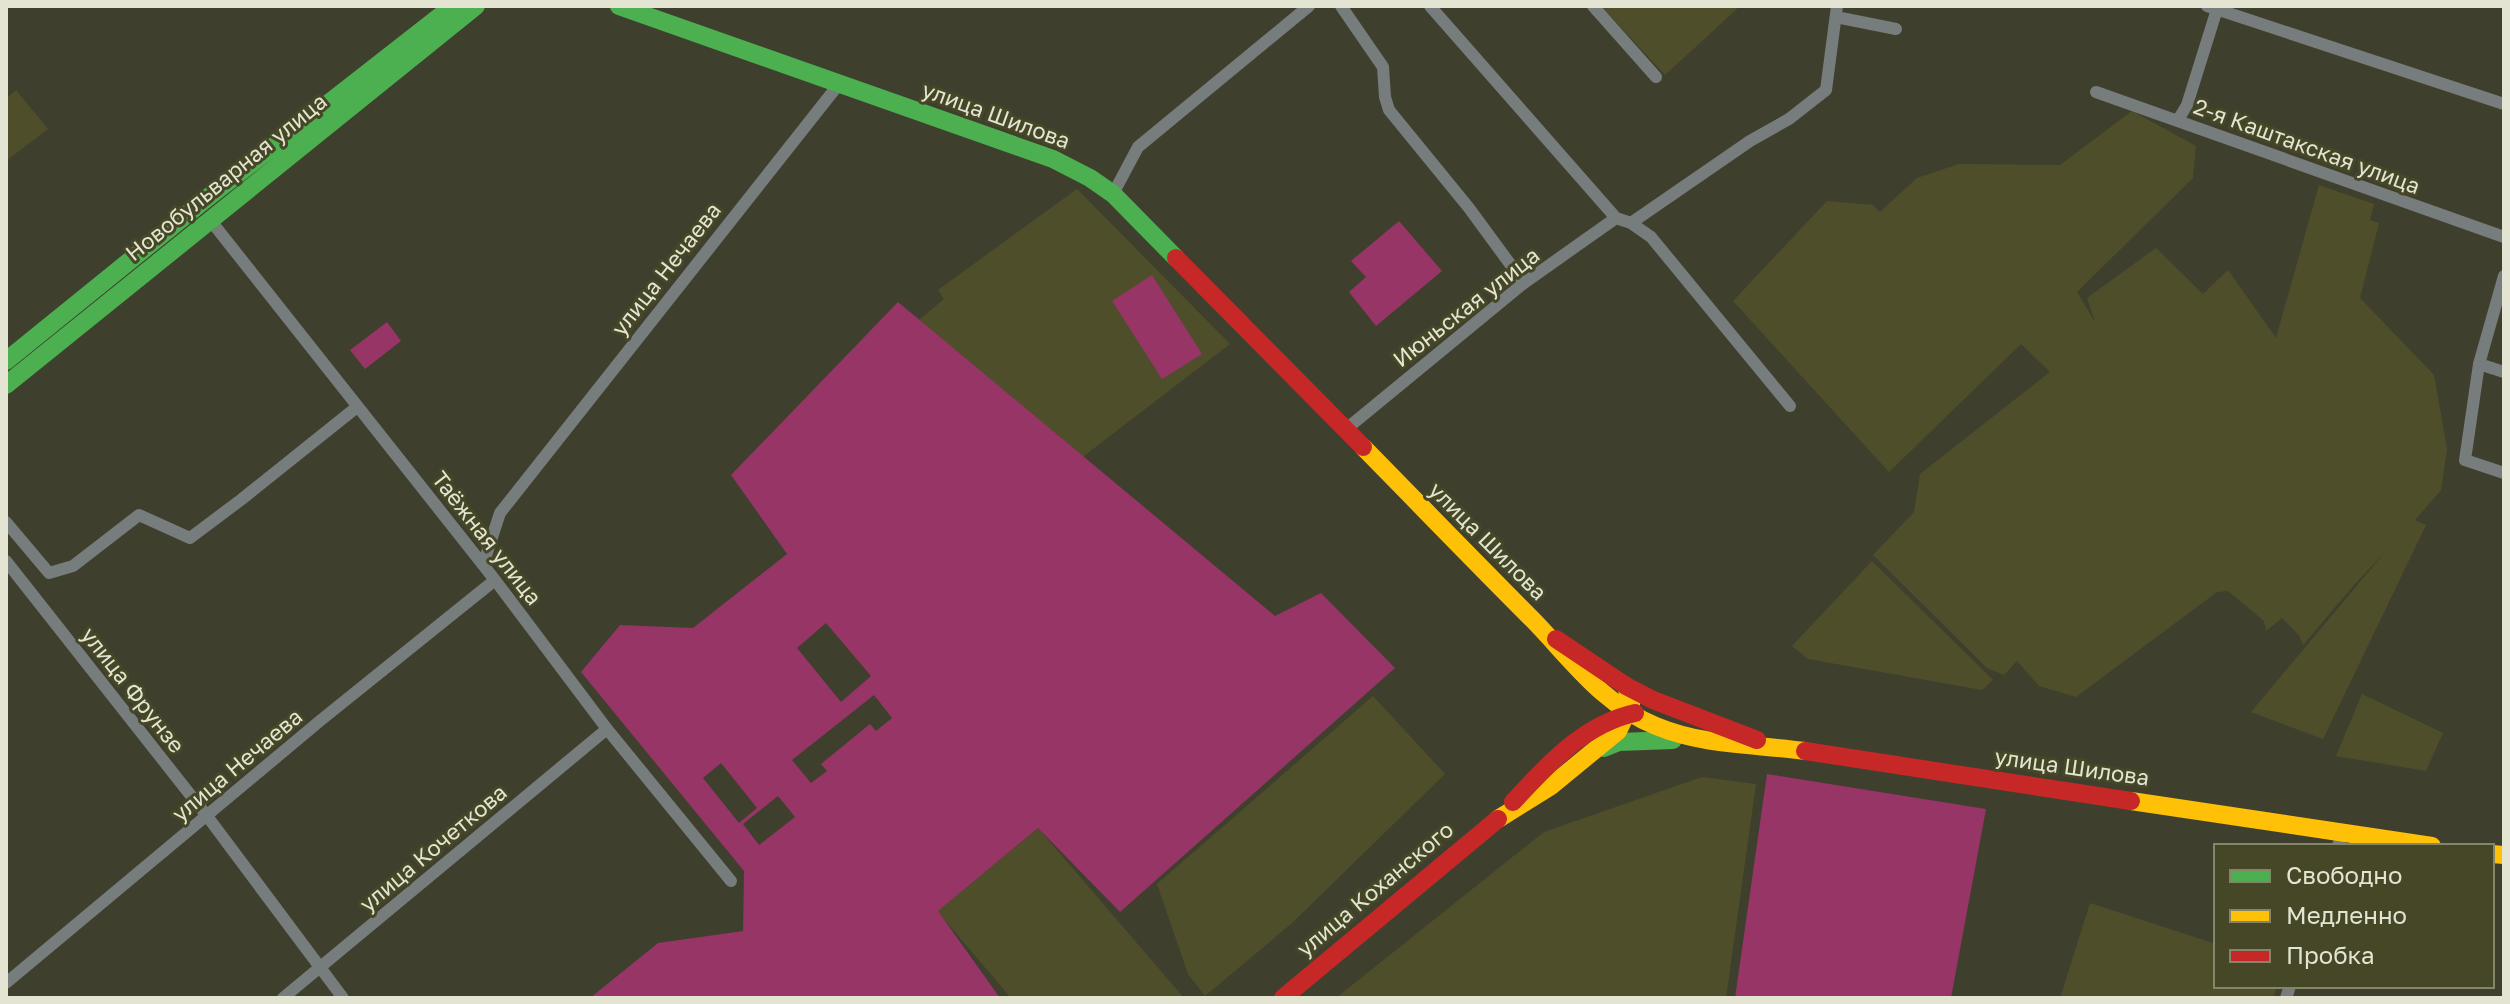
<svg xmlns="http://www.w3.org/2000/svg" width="2510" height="1004" font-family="'Golos Text',sans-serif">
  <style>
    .built { fill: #4e4f2a }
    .green { fill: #963566; fill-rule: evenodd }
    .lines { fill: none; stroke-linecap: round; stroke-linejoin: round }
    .street { stroke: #777c7c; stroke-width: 12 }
    .fast { stroke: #4caf50; stroke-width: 18 }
    .slow { stroke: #ffc107; stroke-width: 18 }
    .jam { stroke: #c62828; stroke-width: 18 }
    .labels { text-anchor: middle; stroke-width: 6; stroke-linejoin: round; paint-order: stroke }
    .street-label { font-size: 22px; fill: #e3e5d2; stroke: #454726 }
  </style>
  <rect width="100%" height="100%" fill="#3f3f2e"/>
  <path class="built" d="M 1601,6 L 1740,6 L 1665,75 Z
    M 16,90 L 48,129 L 6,161 L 6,99 Z
    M 2132,111 L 2196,146 L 2193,178 L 2077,292 L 2095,322 L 2087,298 L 2156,248 L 2203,294 L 2228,270 L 2276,338 L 2319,185 L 2374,204 L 2370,220 L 2379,223 L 2360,298 L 2434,375 L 2447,449 L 2441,490 L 2415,520 L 2426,525 L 2323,739 L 2251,712 L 2385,552 L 2354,585 L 2303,645 L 2299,635 L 2282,618 L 2266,631 L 2264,621 L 2228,591 L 2217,592 L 2076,697 L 2039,686 L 2017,661 L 2004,675 L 1987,668 L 1873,555 L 1914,512 L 1920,474 L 2050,372 L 2021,344 L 1889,472 L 1733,301 L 1827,201 L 1873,205 L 1880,212 L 1917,178 L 1959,164 L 2060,165 Z
    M 1077,189 L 1230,344 L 1072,465 L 908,329 L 944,299 L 938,290 Z
    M 1872,561 L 1993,680 L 1982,690 L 1808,659 L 1792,646 Z
    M 2362,694 L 2443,733 L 2426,771 L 2336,756 Z
    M 1373,696 L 1445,774 L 1291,924 L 1205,996 L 1188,974 L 1157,884 Z
    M 1702,777 L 1756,784 L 1726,998 L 1336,998 L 1544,832 Z
    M 1038,828 L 1184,998 L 1011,998 L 937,911 Z
    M 2090,903 L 2216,944 L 2216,986 L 2277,986 L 2273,998 L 2060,998 Z"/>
  <path class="green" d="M 1399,221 L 1442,271 L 1376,326 L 1349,292 L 1366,277 L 1351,261 Z
    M 1152,275 L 1202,354 L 1162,379 L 1112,301 Z
    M 898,302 L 1275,616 L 1321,593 L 1395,668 L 1120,912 L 1038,828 L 938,911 L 1000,998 L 590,998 L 658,943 L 743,931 L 744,871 L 581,672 L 620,625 L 693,628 L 787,554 L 731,475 ZM 826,623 L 871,676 L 841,702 L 797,648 ZM 874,695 L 892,718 L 876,731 L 870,724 L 821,764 L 827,771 L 811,783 L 792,760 ZM 721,763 L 757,808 L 739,823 L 703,778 ZM 778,796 L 795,817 L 759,845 L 743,824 Z
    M 387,322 L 401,341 L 365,369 L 350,350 Z
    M 1767,774 L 1986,809 L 1951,998 L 1735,998 Z"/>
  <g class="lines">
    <path class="street" d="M 1341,6 L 1383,67 L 1385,97 L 1389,110 L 1469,208 L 1524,283
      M 1430,6 L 1616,218 L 1631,223 L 1651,237 L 1790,406
      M 1593,6 L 1656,77
      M 2207,6 L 2504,104
      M 1836,17 L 1896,29
      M 2096,92 L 2504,237
      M 2178,120 L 2187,105 L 2218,6
      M 1113,194 L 1138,147 L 1309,6
      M 211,221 L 495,580 L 607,729 L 731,881
      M 1631,223 L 1750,141 L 1789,119 L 1826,90 L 1837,6
      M 2504,276 L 2479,364 L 2465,460 L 2504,473
      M 2479,364 L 2504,372
      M 1345,430 L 1524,283 L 1616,218
      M 6,522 L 49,573 L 73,566 L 139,515 L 190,538 L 242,499 L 357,407
      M 6,561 L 207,816 L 343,998
      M 483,565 L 500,513 L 839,84
      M 2338,846 L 2342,834
      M 6,983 L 321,720 L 495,580
      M 283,998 L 607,729
      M 2286,998 L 2290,986"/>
    <path class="fast" d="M 619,6 L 1053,159 L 1090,178 L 1113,194 L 1176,258
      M 6,361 L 206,199 L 453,6
      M 6,385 L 476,6
      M 1604,748 L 1619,742 L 1673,740"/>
    <path class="slow" d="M 1363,447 C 1420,505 1476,563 1533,620 C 1572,660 1602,704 1656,726 C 1704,746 1754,744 1805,751
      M 2131,801 L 2432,846
      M 1498,819 L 1551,786 L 1618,731 L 1631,704 L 1626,686
      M 2492,854 L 2504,855"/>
    <path class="jam" d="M 1176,258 L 1363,447
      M 1556,639 L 1626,686 L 1653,700 L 1757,740
      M 1805,751 L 2131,801
      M 1513,802 C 1547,765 1584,724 1635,713
      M 1283,998 L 1498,819"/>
  </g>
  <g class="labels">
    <g class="street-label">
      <text transform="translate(996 115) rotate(20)" y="8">улица Шилова</text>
      <text transform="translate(2307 146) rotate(20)" y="8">2-я Каштакская улица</text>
      <text transform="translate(226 177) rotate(-39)" y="8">Новобульварная улица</text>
      <text transform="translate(666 269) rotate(-52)" y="8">улица Нечаева</text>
      <text transform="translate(1466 307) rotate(-38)" y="8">Июньская улица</text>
      <text transform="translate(487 538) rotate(52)" y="8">Таёжная улица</text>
      <text transform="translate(1488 541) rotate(45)" y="8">улица Шилова</text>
      <text transform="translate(133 690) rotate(52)" y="8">улица Фрунзе</text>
      <text transform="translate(237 765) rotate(-40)" y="8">улица Нечаева</text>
      <text transform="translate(2072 767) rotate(8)" y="8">улица Шилова</text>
      <text transform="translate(433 848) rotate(-40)" y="8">улица Кочеткова</text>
      <text transform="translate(1375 889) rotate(-40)" y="8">улица Коханского</text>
    </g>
  </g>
  <rect width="2510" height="1004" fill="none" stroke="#e3e5d2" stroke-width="16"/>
  <rect x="2214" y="844" width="280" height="144" fill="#454726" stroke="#84866b" stroke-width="2"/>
  <rect x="2230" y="870" width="40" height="12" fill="#4caf50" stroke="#84866b" stroke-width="2"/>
  <text x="2286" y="884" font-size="24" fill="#e3e5d2">Свободно</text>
  <rect x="2230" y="910" width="40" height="12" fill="#ffc107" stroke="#84866b" stroke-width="2"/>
  <text x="2286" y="924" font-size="24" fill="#e3e5d2">Медленно</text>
  <rect x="2230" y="950" width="40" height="12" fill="#c62828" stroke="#84866b" stroke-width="2"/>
  <text x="2286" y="964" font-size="24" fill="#e3e5d2">Пробка</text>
</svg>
